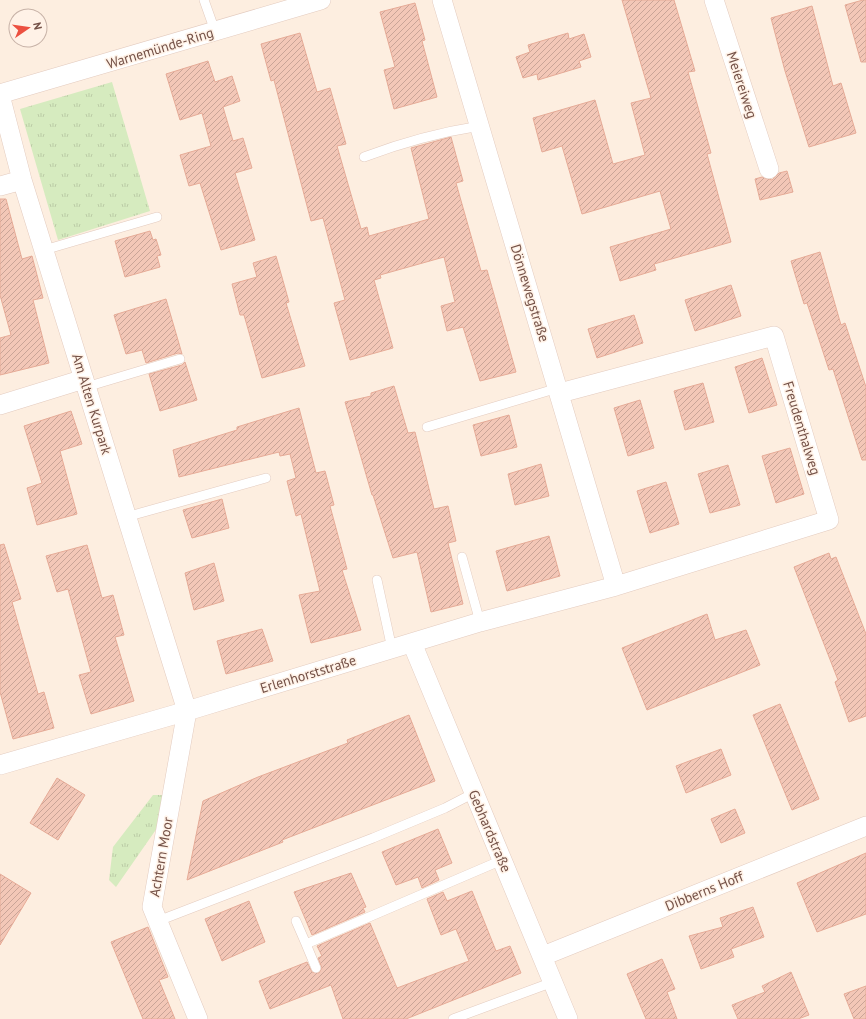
<svg xmlns="http://www.w3.org/2000/svg" width="866" height="1019" font-family="'PT Sans',sans-serif">
  <style>
    .park { fill: url(#park-tufts) }
    .building { fill: url(#building-hatch); stroke: #e6ab97 }
    .lines { fill: none; stroke-linecap: round; stroke-linejoin: round }
    .service-casing { stroke: #e3cbbf; stroke-width: 10 }
    .minor-casing { stroke: #e3cbbf; stroke-width: 20 }
    .service { stroke: #fff; stroke-width: 9 }
    .minor { stroke: #fff; stroke-width: 19 }
    .labels { text-anchor: middle; stroke-width: 3; stroke-linejoin: round; paint-order: stroke }
    .street-label { font-size: 14px; fill: #745147; stroke: #fff2e7 }
  </style>
  <defs>
    <pattern id="park-tufts" width="24" height="20" patternUnits="userSpaceOnUse"><rect width="24" height="20" fill="#d6ebbf"/><path d="M3 7l-1-3M5 7V3M7 7l1-3M15 17l-1-3M17 17v-4M19 17l1-3" fill="none" stroke="#bbcba6"/></pattern>
    <pattern id="building-hatch" width="6" height="6" patternUnits="userSpaceOnUse"><rect width="6" height="6" fill="#f3c7b7"/><path d="M-1 1l2-2M0 6l6-6M5 7l2-2" fill="none" stroke="#c9a497"/></pattern>
  </defs>
  <rect width="100%" height="100%" fill="#fdeee0"/>
  <path class="park" d="M 112,82 L 150,211 L 58,240 L 20,109 Z
    M 153,795 L 166,795 L 162,821 L 116,887 L 109,880 L 113,847 Z"/>
  <path class="building" d="M 622,0 L 674,0 L 695,71 L 688,72 L 711,153 L 707,154 L 731,242 L 654,264 L 656,270 L 620,281 L 610,247 L 671,229 L 660,191 L 582,214 L 562,146 L 542,152 L 533,118 L 595,100 L 613,164 L 645,155 L 631,103 L 651,98 Z
    M 863,0 L 866,0 L 866,62 L 861,62 L 845,5 Z
    M 415,3 L 425,40 L 422,41 L 437,97 L 394,109 L 384,70 L 395,67 L 380,12 Z
    M 812,6 L 833,86 L 841,83 L 856,133 L 809,147 L 785,71 L 771,18 Z
    M 300,33 L 317,92 L 330,88 L 346,144 L 337,146 L 361,229 L 367,227 L 369,236 L 429,219 L 411,148 L 451,137 L 463,181 L 456,183 L 481,271 L 487,270 L 516,372 L 480,381 L 463,327 L 447,331 L 441,306 L 455,302 L 444,257 L 380,275 L 381,278 L 374,280 L 393,348 L 350,360 L 334,303 L 345,300 L 323,218 L 311,221 L 274,80 L 271,81 L 261,44 Z
    M 568,33 L 569,39 L 584,34 L 591,57 L 579,61 L 581,67 L 538,80 L 537,74 L 523,78 L 516,57 L 530,52 L 528,45 Z
    M 208,61 L 215,82 L 232,76 L 240,101 L 223,107 L 233,141 L 243,138 L 252,168 L 235,173 L 255,240 L 221,250 L 200,183 L 189,186 L 180,155 L 211,146 L 202,113 L 180,120 L 166,74 Z
    M 787,171 L 793,192 L 760,200 L 755,179 L 762,177 L 772,180 L 779,173 Z
    M 0,199 L 6,199 L 22,259 L 32,256 L 43,298 L 33,300 L 49,363 L 0,375 L 0,338 L 11,335 L 0,295 Z
    M 150,231 L 153,240 L 156,239 L 161,255 L 157,256 L 160,267 L 125,277 L 115,241 Z
    M 820,252 L 841,325 L 845,323 L 866,387 L 866,460 L 862,460 L 833,369 L 829,370 L 807,303 L 804,304 L 791,261 Z
    M 276,256 L 289,302 L 286,303 L 305,366 L 262,378 L 244,315 L 240,315 L 232,284 L 257,277 L 253,263 Z
    M 731,285 L 741,316 L 695,331 L 685,300 Z
    M 166,299 L 182,354 L 178,353 L 146,363 L 142,350 L 126,354 L 114,315 Z
    M 634,315 L 643,343 L 597,358 L 588,329 Z
    M 762,358 L 777,405 L 749,413 L 735,367 Z
    M 185,362 L 197,400 L 160,411 L 149,374 L 182,365 Z
    M 703,383 L 714,422 L 685,430 L 674,391 Z
    M 394,386 L 408,433 L 415,432 L 434,509 L 448,506 L 456,541 L 448,543 L 463,604 L 431,612 L 417,552 L 393,558 L 373,495 L 372,495 L 345,402 L 371,396 L 371,393 Z
    M 640,400 L 654,448 L 628,456 L 614,408 Z
    M 299,408 L 316,473 L 325,471 L 334,505 L 330,506 L 347,569 L 342,570 L 361,630 L 311,643 L 299,595 L 320,591 L 301,514 L 296,516 L 287,481 L 296,478 L 290,454 L 280,456 L 279,452 L 179,477 L 173,450 L 237,430 L 237,427 Z
    M 71,411 L 82,444 L 60,451 L 77,514 L 37,525 L 27,488 L 42,483 L 24,426 Z
    M 509,415 L 517,447 L 481,456 L 473,425 Z
    M 790,448 L 804,494 L 776,503 L 762,456 Z
    M 541,464 L 549,496 L 515,505 L 508,474 Z
    M 728,465 L 740,505 L 710,513 L 698,474 Z
    M 666,482 L 679,524 L 650,533 L 637,491 Z
    M 222,499 L 229,528 L 192,538 L 183,510 Z
    M 549,536 L 560,576 L 507,591 L 496,551 Z
    M 4,544 L 21,599 L 12,602 L 38,694 L 44,692 L 54,728 L 13,739 L 0,692 L 0,545 Z
    M 87,545 L 102,598 L 113,595 L 124,635 L 115,637 L 134,701 L 91,714 L 79,675 L 91,672 L 68,589 L 57,592 L 46,556 Z
    M 829,553 L 831,559 L 836,557 L 866,634 L 866,716 L 849,722 L 835,682 L 838,680 L 794,567 Z
    M 214,563 L 224,601 L 194,610 L 185,573 Z
    M 707,614 L 715,640 L 746,630 L 760,665 L 647,710 L 622,648 Z
    M 262,629 L 273,661 L 226,674 L 217,641 Z
    M 780,704 L 819,799 L 792,810 L 753,715 Z
    M 409,715 L 435,781 L 282,840 L 283,842 L 187,880 L 203,801 L 258,777 L 348,743 L 347,740 Z
    M 721,749 L 731,775 L 686,793 L 676,766 Z
    M 57,778 L 85,795 L 58,840 L 30,823 Z
    M 735,809 L 745,833 L 721,843 L 711,819 Z
    M 438,829 L 452,863 L 435,870 L 439,880 L 422,888 L 418,877 L 396,885 L 382,852 Z
    M 866,853 L 866,914 L 817,932 L 797,883 Z
    M 351,873 L 366,907 L 363,908 L 365,912 L 312,935 L 294,892 Z
    M 0,874 L 31,893 L 0,945 Z
    M 472,891 L 496,951 L 510,946 L 521,973 L 406,1019 L 343,1019 L 331,985 L 270,1009 L 259,981 L 307,962 L 312,972 L 319,973 L 322,968 L 318,958 L 322,956 L 317,946 L 370,923 L 397,988 L 469,961 L 456,929 L 441,935 L 427,899 L 443,892 L 447,901 Z
    M 249,901 L 265,942 L 222,961 L 205,919 Z
    M 753,907 L 764,937 L 731,949 L 734,957 L 701,969 L 689,936 L 723,927 L 720,918 Z
    M 148,927 L 168,977 L 159,980 L 175,1019 L 143,1019 L 111,942 Z
    M 662,959 L 675,989 L 667,992 L 677,1019 L 646,1019 L 627,974 Z
    M 791,972 L 809,1015 L 798,1019 L 738,1019 L 732,1005 L 765,992 L 762,986 Z
    M 866,986 L 866,1019 L 854,1019 L 844,994 Z"/>
  <g class="lines">
    <defs>
      <path id="service" d="M 204,0 L 215,31
        M 364,157 C 401,143 441,132 480,126
        M 44,250 L 157,217
        M 86,387 L 180,359
        M 427,427 L 558,388
        M 126,517 L 266,478
        M 462,557 L 480,622
        M 377,580 L 392,649
        M 158,921 L 373,838 L 445,808 L 474,793
        M 296,921 L 306,944
        M 316,968 L 306,944 L 502,860
        M 453,1019 L 553,982"/>
      <path id="minor" d="M 442,0 L 616,586
        M 714,0 L 769,169
        M 0,94 L 321,0
        M 0,95 L 22,180 L 187,711 L 152,907 L 198,1019
        M 0,186 L 22,180
        M 0,405 L 84,379
        M 412,643 L 568,1019
        M 0,765 L 187,711 L 480,622 L 616,586 L 829,520 L 774,336 L 560,393
        M 543,956 L 866,826"/>
    </defs>
    <use href="#service" class="service-casing"/>
    <use href="#minor" class="minor-casing"/>
    <use href="#service" class="service"/>
    <use href="#minor" class="minor"/>
  </g>
  <g class="labels">
    <g class="street-label">
      <text transform="translate(160 48) rotate(-17)" y="5">Warnemünde-Ring</text>
      <text transform="translate(742 85) rotate(72)" y="5">Meiereiweg</text>
      <text transform="translate(530 293) rotate(73)" y="5">Dönnewegstraße</text>
      <text transform="translate(92 404) rotate(73)" y="5">Am Alten Kurpark</text>
      <text transform="translate(802 428) rotate(73)" y="5">Freudenthalweg</text>
      <text transform="translate(308 674) rotate(-17)" y="5">Erlenhorststraße</text>
      <text transform="translate(490 831) rotate(67)" y="5">Gebhardstraße</text>
      <text transform="translate(161 857) rotate(-80)" y="5">Achtern Moor</text>
      <text transform="translate(704 891) rotate(-22)" y="5">Dibberns Hoff</text>
    </g>
  </g>
  <g transform="translate(28 28) rotate(77)"><circle r="19" fill="#fff2e7" stroke="#c7b2a7"/>
  <path d="M0-3L7 15L0 10L-7 15Z" fill="#ec5040"/>
  <text y="-6" font-size="11" font-weight="bold" text-anchor="middle" fill="#745147">N</text>
  </g>
</svg>
